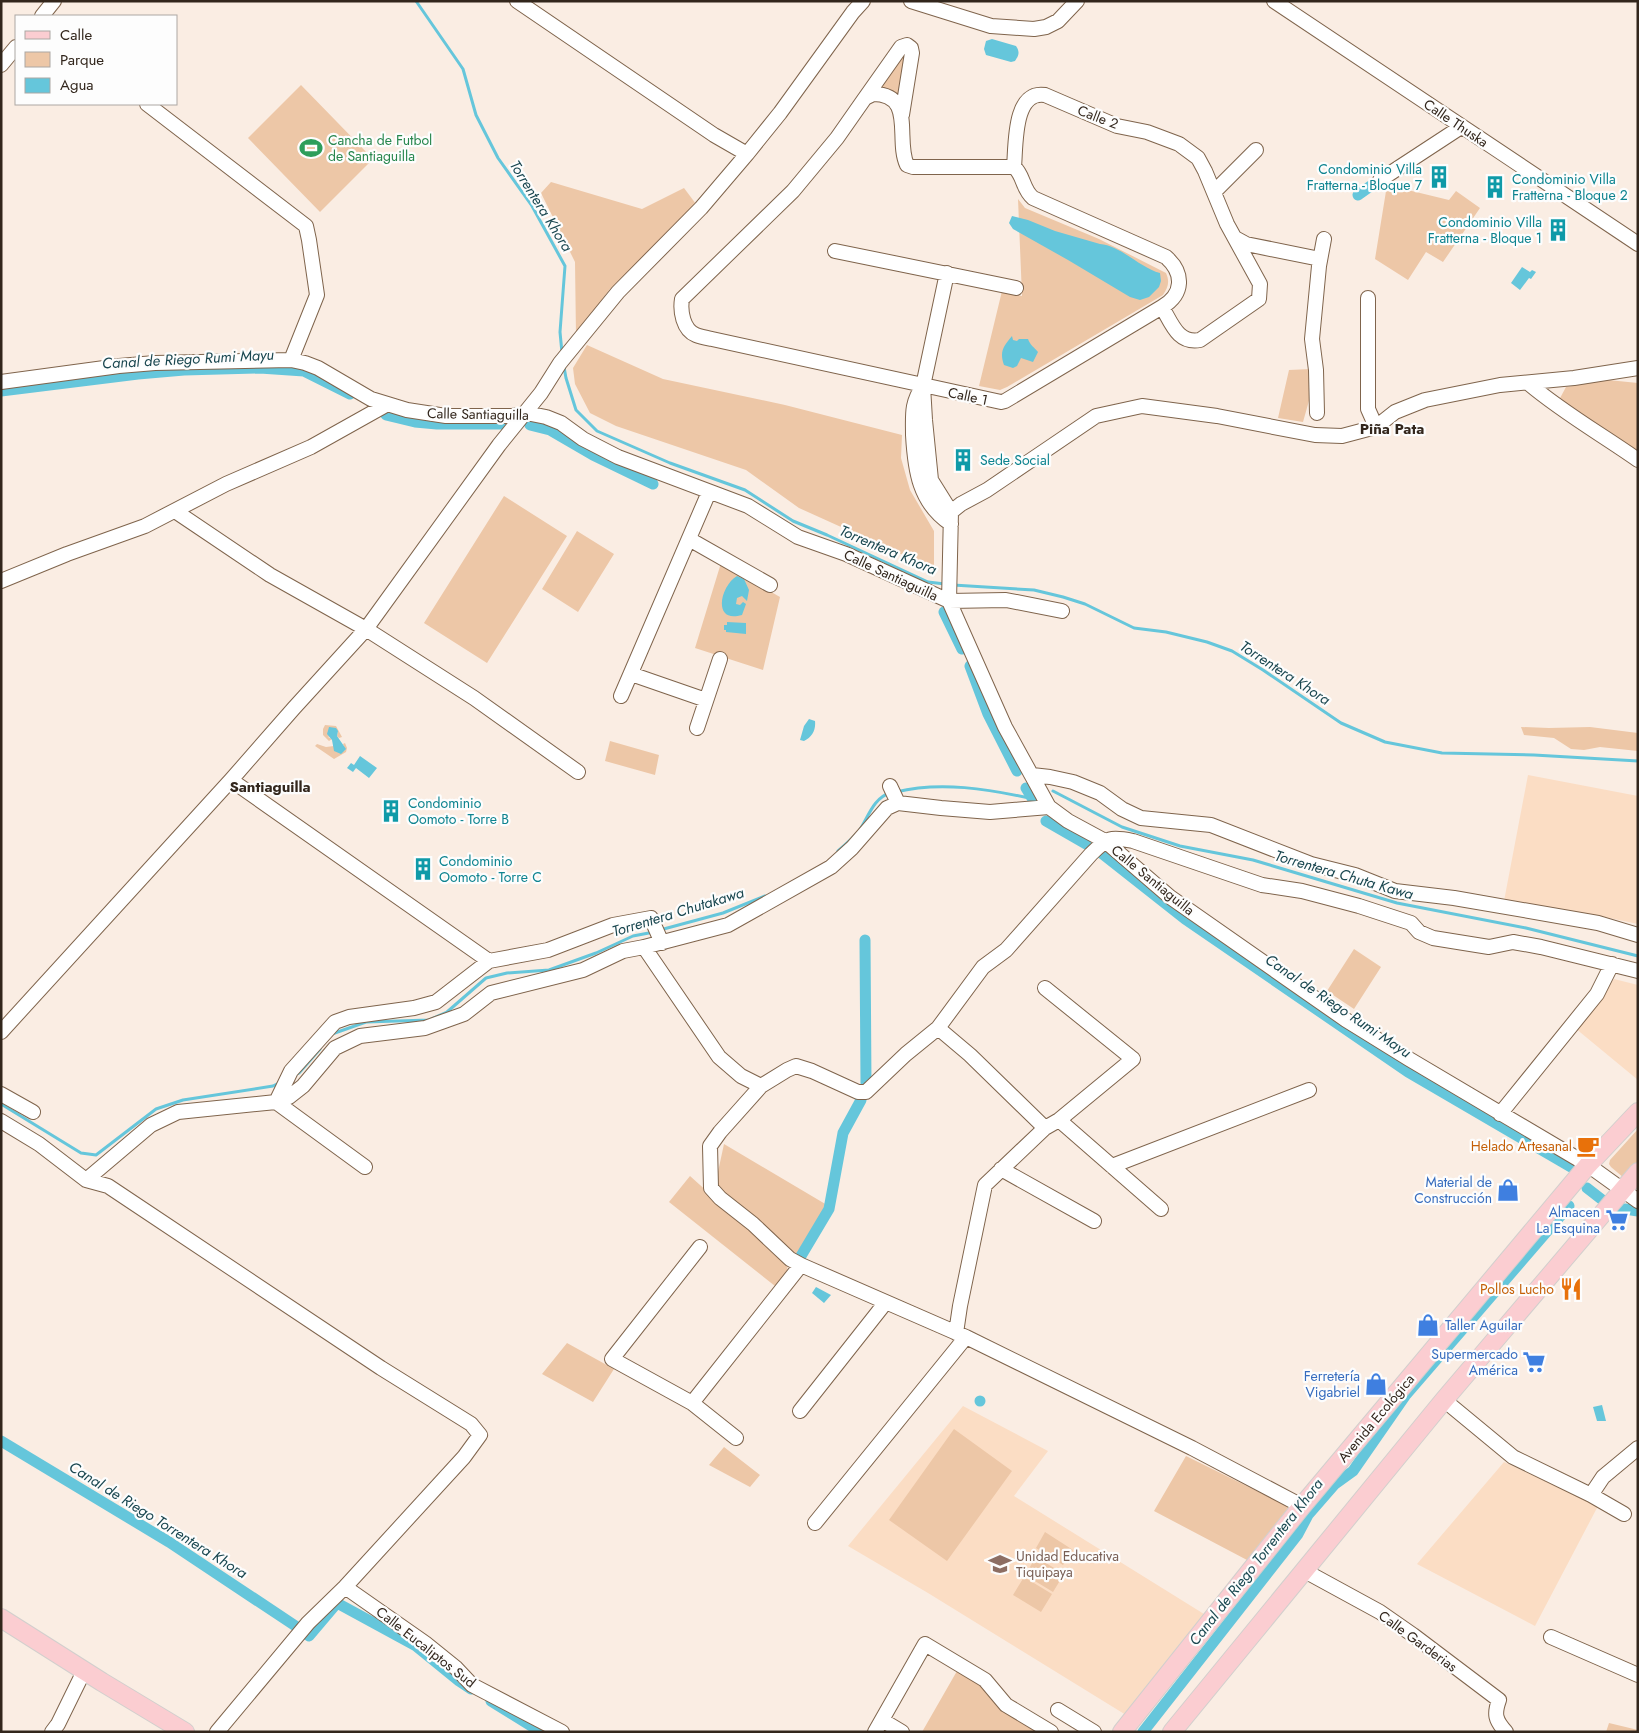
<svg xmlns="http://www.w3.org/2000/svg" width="1639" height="1733" font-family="Jost,sans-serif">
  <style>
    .built { fill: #fbddc4 }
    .green { fill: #edc7a7 }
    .water { fill: #65c6db }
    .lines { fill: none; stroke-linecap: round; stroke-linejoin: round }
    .stream { stroke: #65c6db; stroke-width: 3 }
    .canal { stroke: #65c6db; stroke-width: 11 }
    .minor-casing { stroke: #7f644c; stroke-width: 16 }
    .major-casing { stroke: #d2cfcd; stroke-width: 20 }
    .minor { stroke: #fff; stroke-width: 14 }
    .major { stroke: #fbcdd1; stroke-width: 18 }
    .labels { text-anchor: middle; stroke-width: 4.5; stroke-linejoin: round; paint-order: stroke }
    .street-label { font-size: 14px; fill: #32261c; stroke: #fdfdfd }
    .leisure-label { font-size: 14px; fill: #27864d; stroke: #fdfdfd; text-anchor: start }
    .culture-label { font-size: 14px; fill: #0d838f; stroke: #fdfdfd; text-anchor: start }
    .food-label { font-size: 14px; fill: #c56008; stroke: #fdfdfd; text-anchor: end }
    .shop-label { font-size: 14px; fill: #366cbe; stroke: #fdfdfd; text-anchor: end }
    .education-label { font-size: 14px; fill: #785e54; stroke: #fdfdfd; text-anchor: start }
    .water-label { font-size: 15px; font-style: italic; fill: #1a4750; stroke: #fdfdfd }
    .neighbourhood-label { font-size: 15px; font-weight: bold; fill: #32261c; stroke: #fdfdfd }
  </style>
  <rect width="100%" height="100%" fill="#faede3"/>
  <path class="built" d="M 1528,775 L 1638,796 L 1638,924 L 1600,916 L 1504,901 Z
    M 1614,979 L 1638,985 L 1638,1080 L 1575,1028 Z
    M 963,1406 L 1048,1451 L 1014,1496 L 1204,1614 L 1126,1715 L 928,1593 L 848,1546 Z
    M 1504,1462 L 1598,1506 L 1535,1626 L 1417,1564 Z"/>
  <path class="green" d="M 903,55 L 907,56 L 902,103 L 873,91 Z
    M 301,85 L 373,159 L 320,212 L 248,138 Z
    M 551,182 L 642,209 L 684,188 L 696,204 L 609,290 L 576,336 L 575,262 L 541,193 Z
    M 1387,185 L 1449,200 L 1456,191 L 1480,208 L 1443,262 L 1426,252 L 1408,280 L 1375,259 Z
    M 1018,199 L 1025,208 L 1099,239 L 1166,273 C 1170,282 1168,287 1163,295 L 1007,387 L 1000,390 L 979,386 L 1002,291 L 1022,296 Z
    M 587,345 L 663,379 L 785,405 L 902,435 L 901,458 L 910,490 L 934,531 L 934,569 L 799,508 L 746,470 L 616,426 L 590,413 L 575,384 L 573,368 Z
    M 1311,369 L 1312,390 L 1303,422 L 1278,418 L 1289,370 Z
    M 1608,380 L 1638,383 L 1638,454 L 1559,400 L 1566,387 Z
    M 504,496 L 567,536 L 487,663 L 424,623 Z
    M 577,531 L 614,554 L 578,612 L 542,589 Z
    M 721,563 L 780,597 L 763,670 L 695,648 Z
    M 325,725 L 336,726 L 342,737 L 339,738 L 337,736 L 338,731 L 328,737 L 332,739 L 329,741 L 323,735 L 323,729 Z
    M 1521,727 L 1549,728 L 1590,727 L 1638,733 L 1638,751 L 1600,747 L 1584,750 L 1571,749 L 1554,738 L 1524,735 Z
    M 610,741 L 659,755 L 655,775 L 605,761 Z
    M 345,743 L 347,748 L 346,752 L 334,759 L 315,746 L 317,744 L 326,747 L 334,746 L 344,751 L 345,749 L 343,744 Z
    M 1354,949 L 1381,967 L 1354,1009 L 1327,991 Z
    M 1638,1129 L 1638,1168 L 1624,1178 L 1611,1167 L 1609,1164 L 1610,1160 Z
    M 724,1144 L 827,1205 L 797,1256 L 718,1188 L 716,1181 Z
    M 690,1176 L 788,1264 L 787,1270 L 775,1286 L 669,1202 Z
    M 567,1343 L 614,1369 L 593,1402 L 542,1374 Z
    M 954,1429 L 1012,1471 L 947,1561 L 889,1520 Z
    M 724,1447 L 760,1475 L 750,1487 L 709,1465 Z
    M 1186,1456 L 1289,1507 L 1247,1560 L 1154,1511 Z
    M 1045,1532 L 1073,1550 L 1063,1565 L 1036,1548 Z
    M 1036,1557 L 1064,1574 L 1053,1592 L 1025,1575 Z
    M 1024,1577 L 1052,1594 L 1041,1612 L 1013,1595 Z
    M 957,1671 L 979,1684 L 1001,1708 L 1042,1732 L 922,1732 Z
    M 1609,1723 L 1638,1730 L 1638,1732 L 1606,1732 Z"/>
  <path class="water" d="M 992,39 L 1016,46 C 1020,52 1019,55 1015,61 L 1011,62 L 986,55 L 984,49 L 986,41 Z
    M 1012,216 L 1028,220 L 1055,231 L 1100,244 C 1120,245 1140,268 1160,273 L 1161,281 L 1159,287 L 1149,297 L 1140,300 L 1130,297 L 1068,260 L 1013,229 L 1009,223 Z
    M 1522,267 L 1530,272 L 1532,270 L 1536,272 L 1531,279 L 1529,278 L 1520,290 L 1511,283 Z
    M 1012,336 L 1013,340 L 1017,341 L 1019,339 L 1028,339 C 1030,345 1034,347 1038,352 L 1033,362 L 1021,358 L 1017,366 L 1013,368 L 1004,365 C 999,351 1004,346 1012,336 Z
    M 737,576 L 744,579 L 749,590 L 747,601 L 742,596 L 737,598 L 736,604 L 740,605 L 743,602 L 746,604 L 742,615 C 712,624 720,586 737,576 Z
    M 727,622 L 746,623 L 746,634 L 726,632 L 726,630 L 724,630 L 724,625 L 727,625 Z
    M 809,719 L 815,721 C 816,730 812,737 804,741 L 800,740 L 804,726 Z
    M 329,727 L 336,728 L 338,731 L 337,736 L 346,749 L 341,754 L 334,751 L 332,740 L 327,734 Z
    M 360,756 L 377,768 L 369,778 L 356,768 L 353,772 L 347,768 L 351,763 L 354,765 Z
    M 816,1287 L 831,1295 L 824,1303 L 812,1293 Z
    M974.5 1401a5.5 5.5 0 1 1 11 0a5.5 5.5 0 1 1-11 0Z
    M 1602,1405 L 1606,1421 L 1597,1421 L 1593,1407 Z"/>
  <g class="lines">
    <path class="stream" d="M 416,1 L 463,69 L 476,115 L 498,158 L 532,206 L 565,266 L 560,332 L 562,353
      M 564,367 L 566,378 L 576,410 L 597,431 L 670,463 L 745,490 L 793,521 L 827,535 L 928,582 L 945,584
      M 953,585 L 1034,590 L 1063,597 L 1085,604 L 1134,628 L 1166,632 L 1207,642 L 1232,651 L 1263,670 L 1341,723 L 1385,742 L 1442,753 L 1534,755 L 1638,761
      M 1053,791 L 1122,827 L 1180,846 L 1253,860 L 1397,903 L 1526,928 L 1638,956
      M 896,792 C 940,781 989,789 1033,799
      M 838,851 C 845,845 853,838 859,831 C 868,818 873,798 890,793
      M 660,930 L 723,913 L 765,896
      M 332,1034 L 366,1022 L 429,1020 L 447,1012 L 486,978 L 507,973 L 549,970 L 596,953 L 633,936 L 654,932
      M 293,1076 L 299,1073 L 320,1049
      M 1,1104 L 81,1153 L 96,1155 L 156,1109 L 183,1100 L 273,1086 L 279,1083"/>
    <path class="canal" d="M 1358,195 L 1386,175
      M 1,391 L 138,374 L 184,370 L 260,368 L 304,371 L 350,394
      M 386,415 L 415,422 L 437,424 L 511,424
      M 530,425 L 550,430 L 593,455 L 653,484
      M 944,612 L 962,649
      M 970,666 L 988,714 L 1017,771
      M 1026,788 L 1038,808
      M 1046,821 L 1086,844
      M 1100,852 L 1185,919 L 1408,1072 L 1571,1167
      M 865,940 L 866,1083
      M 1587,1188 L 1605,1202
      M 1616,1211 L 1625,1209 L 1638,1211
      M 801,1256 L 829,1209 L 843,1133 L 861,1100
      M 1,1441 L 169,1542 L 297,1627
      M 304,1632 L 309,1636 L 337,1603 L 416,1646 L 459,1681 L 471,1689
      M 491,1701 L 541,1732
      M 1143,1732 L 1298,1534 L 1308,1515 L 1335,1484 L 1353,1471 L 1405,1396 L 1569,1206"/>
    <defs>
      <path id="minor" d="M 517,1 L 714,135 L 747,154
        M 911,1 L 991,26 L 1034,29 L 1046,27 L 1058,21 L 1077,1
        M 1274,1 L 1638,244
        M 42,16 L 54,1
        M 1,65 L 16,47
        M 873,94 C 916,94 895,140 907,165 L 913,167 L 1014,167 C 1024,175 1022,189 1033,198 L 1166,257 C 1184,273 1184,294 1162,307 L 1005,401 L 1001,402 L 712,339 C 707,338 701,337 696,335 C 683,330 680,311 682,299 L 793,191 L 837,138 L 865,98 Z
        M 865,98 L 901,47 L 907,45 L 911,48 L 912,53 L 902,115
        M 147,104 L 306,226 L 309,240 L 317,295 L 291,360
        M 1014,167 C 1016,146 1013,90 1045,95 L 1117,126 L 1147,132 L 1179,144 L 1198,158 L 1205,171 L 1227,224 L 1260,284 L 1259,299 L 1200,340 C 1178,344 1172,324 1162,307
        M 1380,180 L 1461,127
        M 1214,192 L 1256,150
        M 1235,238 L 1246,244 L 1320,259
        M 835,251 L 1016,288
        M 947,273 L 923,386 L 925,420 L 931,480 L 951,512 L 949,601 L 1005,727 L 1049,807 L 1068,821 L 1105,841 L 1170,897 L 1346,1020 L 1409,1059 L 1588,1165 L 1638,1201
        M 1368,298 L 1368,409 L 1376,427
        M 1,382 L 119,366 L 155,363 L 291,360 L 305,363 L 318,368 L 371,399 L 407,410 L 446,416 L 512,416 L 526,413 L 546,417 L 561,423 L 583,439 L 618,457 L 748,506 L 798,537 L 846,554 L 949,601 L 1006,600 L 1062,611
        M 1528,383 C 1562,412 1601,434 1638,460
        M 923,386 C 911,403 913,415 913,435 C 915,470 919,503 951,524
        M 1317,413 L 1316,370 L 1312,339 L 1319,266 L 1324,239
        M 175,511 L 270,575 L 366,629 L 474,698 L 578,772
        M 951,512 L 961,504 L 987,490 L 1096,416 L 1142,406 L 1217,416 L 1315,435 L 1342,436 L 1376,427 L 1395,412 L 1425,400 L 1500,385 L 1574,378 L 1638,368
        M 689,539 L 770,585
        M 1,581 L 67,554 L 145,526 L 226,484 L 311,447 L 386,405
        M 631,674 L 706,700
        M 621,696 L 709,492
        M 697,728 L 720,659
        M 1032,775 L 1050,777 L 1073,782 L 1100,793 L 1122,809 L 1141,818 L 1211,825 L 1311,864 L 1355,875 L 1395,891 L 1454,898 L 1598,923 L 1638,935
        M 231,780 L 489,961
        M 890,786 L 898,803
        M 644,947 L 719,1057 L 741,1076 L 761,1086
        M 938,1028 L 970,1055 L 1045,1128
        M 1,1032 L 231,780 L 294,708 L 366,629 L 499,445 L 541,393 L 560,363 L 618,292 L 701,208 L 747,154 L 780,113 L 853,12 L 863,1
        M 1,1094 L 33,1112
        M 1500,1114 L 1597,994 L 1612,964
        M 1059,1120 L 1161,1209
        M 1,1121 L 39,1144 L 86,1180 L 108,1186 L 381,1368 L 471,1424 L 480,1435 L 464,1457 L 345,1587 L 308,1623 L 217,1732
        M 1112,1166 L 1309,1090
        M 365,1167 L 276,1102 L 291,1071 L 335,1022 L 349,1017 L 414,1008 L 436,1002 L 489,961 L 548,950 L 613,925 L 651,918 L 662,943
        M 1001,1169 L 1094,1221
        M 86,1180 L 151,1125 L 178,1112 L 276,1102 L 289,1097 L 303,1086 L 335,1048 L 360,1036 L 425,1028 L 464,1014 L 491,993 L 583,970 L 623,951 L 644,947 L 728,925 L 831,867 L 852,848 L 887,808 L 898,803 L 941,808 L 990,812 L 1049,807
        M 700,1247 L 612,1359 L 692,1403 L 736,1438
        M 956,1333 L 960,1306 L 985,1185 L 1045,1128 L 1059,1120 L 1133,1059 L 1045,988
        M 1444,1400 L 1513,1457 L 1591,1495 L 1624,1514
        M 692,1403 L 801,1265
        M 800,1411 L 886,1302
        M 1591,1495 L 1603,1477 L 1638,1448
        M 1302,1506 L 1192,1448 L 966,1337 L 801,1265 L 790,1259 L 753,1224 L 720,1198 L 711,1188 L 710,1146 L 720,1132 L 761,1086 L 787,1070 L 796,1066 L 812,1071 L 858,1092 L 866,1092 L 906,1054 L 938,1028 L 983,967 L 1006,950 L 1091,854 C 1108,838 1109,836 1133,841 L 1262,885 L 1302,891 L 1359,906 L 1411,923 L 1419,932 L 1433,938 L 1489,947 L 1513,942 L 1541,947 L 1638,971
        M 815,1523 L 966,1337
        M 1303,1570 L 1380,1612 L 1413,1635 L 1499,1700 C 1494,1714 1495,1720 1506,1732
        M 345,1587 L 425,1643 L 456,1668 L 472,1685 L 562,1732
        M 1551,1637 L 1638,1675
        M 1058,1710 L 1094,1732
        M 882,1720 L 902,1732
        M 52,1732 L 58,1724 L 84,1671
        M 875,1732 L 925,1644 L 985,1680 L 1006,1705 L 1051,1732"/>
      <path id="major" d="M 1,1618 L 102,1682 L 185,1732
        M 1122,1732 L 1302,1506 L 1588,1165 L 1638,1112
        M 1172,1732 L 1444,1400 L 1638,1172"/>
    </defs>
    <use href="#minor" class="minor-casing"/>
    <use href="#major" class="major-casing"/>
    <use href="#minor" class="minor"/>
    <use href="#major" class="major"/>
  </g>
  <defs>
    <symbol id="stadium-bare" viewBox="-9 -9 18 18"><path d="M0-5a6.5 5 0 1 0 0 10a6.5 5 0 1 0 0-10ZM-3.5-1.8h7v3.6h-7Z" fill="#2e9e5b" stroke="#fdfdfd" stroke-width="2.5" paint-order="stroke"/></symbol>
    <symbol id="building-bare" viewBox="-9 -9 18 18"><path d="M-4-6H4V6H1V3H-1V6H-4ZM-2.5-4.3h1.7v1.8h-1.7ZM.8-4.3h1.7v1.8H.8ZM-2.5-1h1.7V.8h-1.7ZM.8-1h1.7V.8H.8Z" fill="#0f9aa8" stroke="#fdfdfd" stroke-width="2.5" paint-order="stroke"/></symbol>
    <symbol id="cafe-bare" viewBox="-9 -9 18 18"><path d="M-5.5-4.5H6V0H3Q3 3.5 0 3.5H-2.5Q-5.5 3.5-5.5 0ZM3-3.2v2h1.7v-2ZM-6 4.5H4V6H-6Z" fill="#e8710a" stroke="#fdfdfd" stroke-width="2.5" paint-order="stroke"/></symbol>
    <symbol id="shop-bare" viewBox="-9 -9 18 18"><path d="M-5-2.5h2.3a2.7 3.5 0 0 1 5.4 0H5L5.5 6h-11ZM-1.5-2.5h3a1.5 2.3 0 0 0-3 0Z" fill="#3f7fe0" stroke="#fdfdfd" stroke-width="2.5" paint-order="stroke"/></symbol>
    <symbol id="supermarket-bare" viewBox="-9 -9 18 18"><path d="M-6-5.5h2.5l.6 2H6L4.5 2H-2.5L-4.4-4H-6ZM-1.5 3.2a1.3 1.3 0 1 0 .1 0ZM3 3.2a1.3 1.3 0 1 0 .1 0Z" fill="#3f7fe0" stroke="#fdfdfd" stroke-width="2.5" paint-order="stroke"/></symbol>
    <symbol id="restaurant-bare" viewBox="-9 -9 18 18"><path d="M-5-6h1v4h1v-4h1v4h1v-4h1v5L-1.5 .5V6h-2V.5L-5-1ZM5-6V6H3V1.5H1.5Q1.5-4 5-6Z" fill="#e8710a" stroke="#fdfdfd" stroke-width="2.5" paint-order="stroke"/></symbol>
    <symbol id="school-bare" viewBox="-9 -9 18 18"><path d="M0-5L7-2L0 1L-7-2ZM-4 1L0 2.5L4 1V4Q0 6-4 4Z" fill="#8d6e63" stroke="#fdfdfd" stroke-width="2.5" paint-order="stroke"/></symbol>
  </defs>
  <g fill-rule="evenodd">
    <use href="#stadium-bare" x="295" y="132" width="32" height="32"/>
    <use href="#building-bare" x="1423" y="161" width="32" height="32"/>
    <use href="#building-bare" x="1479" y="171" width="32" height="32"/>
    <use href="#building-bare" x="1542" y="214" width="32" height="32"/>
    <use href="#building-bare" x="947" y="444" width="32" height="32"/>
    <use href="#building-bare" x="375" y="795" width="32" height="32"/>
    <use href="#building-bare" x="407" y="853" width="32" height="32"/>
    <use href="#cafe-bare" x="1572" y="1130" width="32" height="32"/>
    <use href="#shop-bare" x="1492" y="1174" width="32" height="32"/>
    <use href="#supermarket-bare" x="1601" y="1204" width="32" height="32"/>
    <use href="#restaurant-bare" x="1555" y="1273" width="32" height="32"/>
    <use href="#shop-bare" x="1412" y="1309" width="32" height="32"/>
    <use href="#supermarket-bare" x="1518" y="1346" width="32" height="32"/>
    <use href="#shop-bare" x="1360" y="1368" width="32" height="32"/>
    <use href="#school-bare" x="984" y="1548" width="32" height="32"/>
  </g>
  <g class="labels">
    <g class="street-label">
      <text transform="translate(1098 117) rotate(21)" y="5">Calle 2</text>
      <text transform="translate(1456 123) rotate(34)" y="5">Calle Thuska</text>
      <text transform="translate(968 396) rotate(12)" y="5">Calle 1</text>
      <text transform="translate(478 414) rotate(1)" y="5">Calle Santiaguilla</text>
      <text transform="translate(891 575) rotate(25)" y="5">Calle Santiaguilla</text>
      <text transform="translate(1153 880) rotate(39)" y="5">Calle Santiaguilla</text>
      <text transform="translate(1376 1418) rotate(-50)" y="5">Avenida Ecológica</text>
      <text transform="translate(1418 1641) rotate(36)" y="5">Calle Garderias</text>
      <text transform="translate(426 1647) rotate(38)" y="5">Calle Eucaliptos Sud</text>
    </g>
    <g class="leisure-label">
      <text x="328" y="145">Cancha de Futbol<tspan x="328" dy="16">de Santiaguilla</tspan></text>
    </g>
    <g class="culture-label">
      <text x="1422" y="174" text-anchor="end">Condominio Villa<tspan x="1422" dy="16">Fratterna - Bloque 7</tspan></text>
      <text x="1512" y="184">Condominio Villa<tspan x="1512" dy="16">Fratterna - Bloque 2</tspan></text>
      <text x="1542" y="227" text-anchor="end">Condominio Villa<tspan x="1542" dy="16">Fratterna - Bloque 1</tspan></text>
      <text x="980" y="465">Sede Social</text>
      <text x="408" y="808">Condominio<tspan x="408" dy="16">Oomoto - Torre B</tspan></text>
      <text x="439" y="866">Condominio<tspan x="439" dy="16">Oomoto - Torre C</tspan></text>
    </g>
    <g class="food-label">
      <text x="1572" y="1151">Helado Artesanal</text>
      <text x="1554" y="1294">Pollos Lucho</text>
    </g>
    <g class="shop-label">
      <text x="1492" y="1187">Material de<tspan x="1492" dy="16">Construcción</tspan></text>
      <text x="1600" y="1217">Almacen<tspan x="1600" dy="16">La Esquina</tspan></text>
      <text x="1445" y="1330" text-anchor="start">Taller Aguilar</text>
      <text x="1518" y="1359">Supermercado<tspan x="1518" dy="16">América</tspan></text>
      <text x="1360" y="1381">Ferretería<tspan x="1360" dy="16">Vigabriel</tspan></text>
    </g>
    <g class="education-label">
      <text x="1016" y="1561">Unidad Educativa<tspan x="1016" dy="16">Tiquipaya</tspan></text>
    </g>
    <g class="water-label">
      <text transform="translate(541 206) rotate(58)" y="5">Torrentera Khora</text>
      <text transform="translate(188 359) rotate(-3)" y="5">Canal de Riego Rumi Mayu</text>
      <text transform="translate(888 550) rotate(23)" y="5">Torrentera Khora</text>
      <text transform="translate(1285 673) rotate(33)" y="5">Torrentera Khora</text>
      <text transform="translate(1344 875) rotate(16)" y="5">Torrentera Chuta Kawa</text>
      <text transform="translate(678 912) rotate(-17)" y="5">Torrentera Chutakawa</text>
      <text transform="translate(1338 1006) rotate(34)" y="5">Canal de Riego Rumi Mayu</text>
      <text transform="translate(158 1520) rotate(32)" y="5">Canal de Riego Torrentera Khora</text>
      <text transform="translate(1256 1562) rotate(-52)" y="5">Canal de Riego Torrentera Khora</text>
    </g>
    <g class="neighbourhood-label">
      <text x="1392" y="434">Piña Pata</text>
      <text x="270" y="792">Santiaguilla</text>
    </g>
  </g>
  <rect width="1639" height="1733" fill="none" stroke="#32261c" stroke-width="5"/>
  <rect x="15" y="15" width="162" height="90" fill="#fdfdfd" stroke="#aca7a3"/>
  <rect x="25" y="31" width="25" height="8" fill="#fbcdd1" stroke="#aca7a3"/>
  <text x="60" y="40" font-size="15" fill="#32261c">Calle</text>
  <rect x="25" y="52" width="25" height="15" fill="#edc7a7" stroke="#aca7a3"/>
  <text x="60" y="65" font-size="15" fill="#32261c">Parque</text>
  <rect x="25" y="78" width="25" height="15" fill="#65c6db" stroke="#aca7a3"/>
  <text x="60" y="90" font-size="15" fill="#32261c">Agua</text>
</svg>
